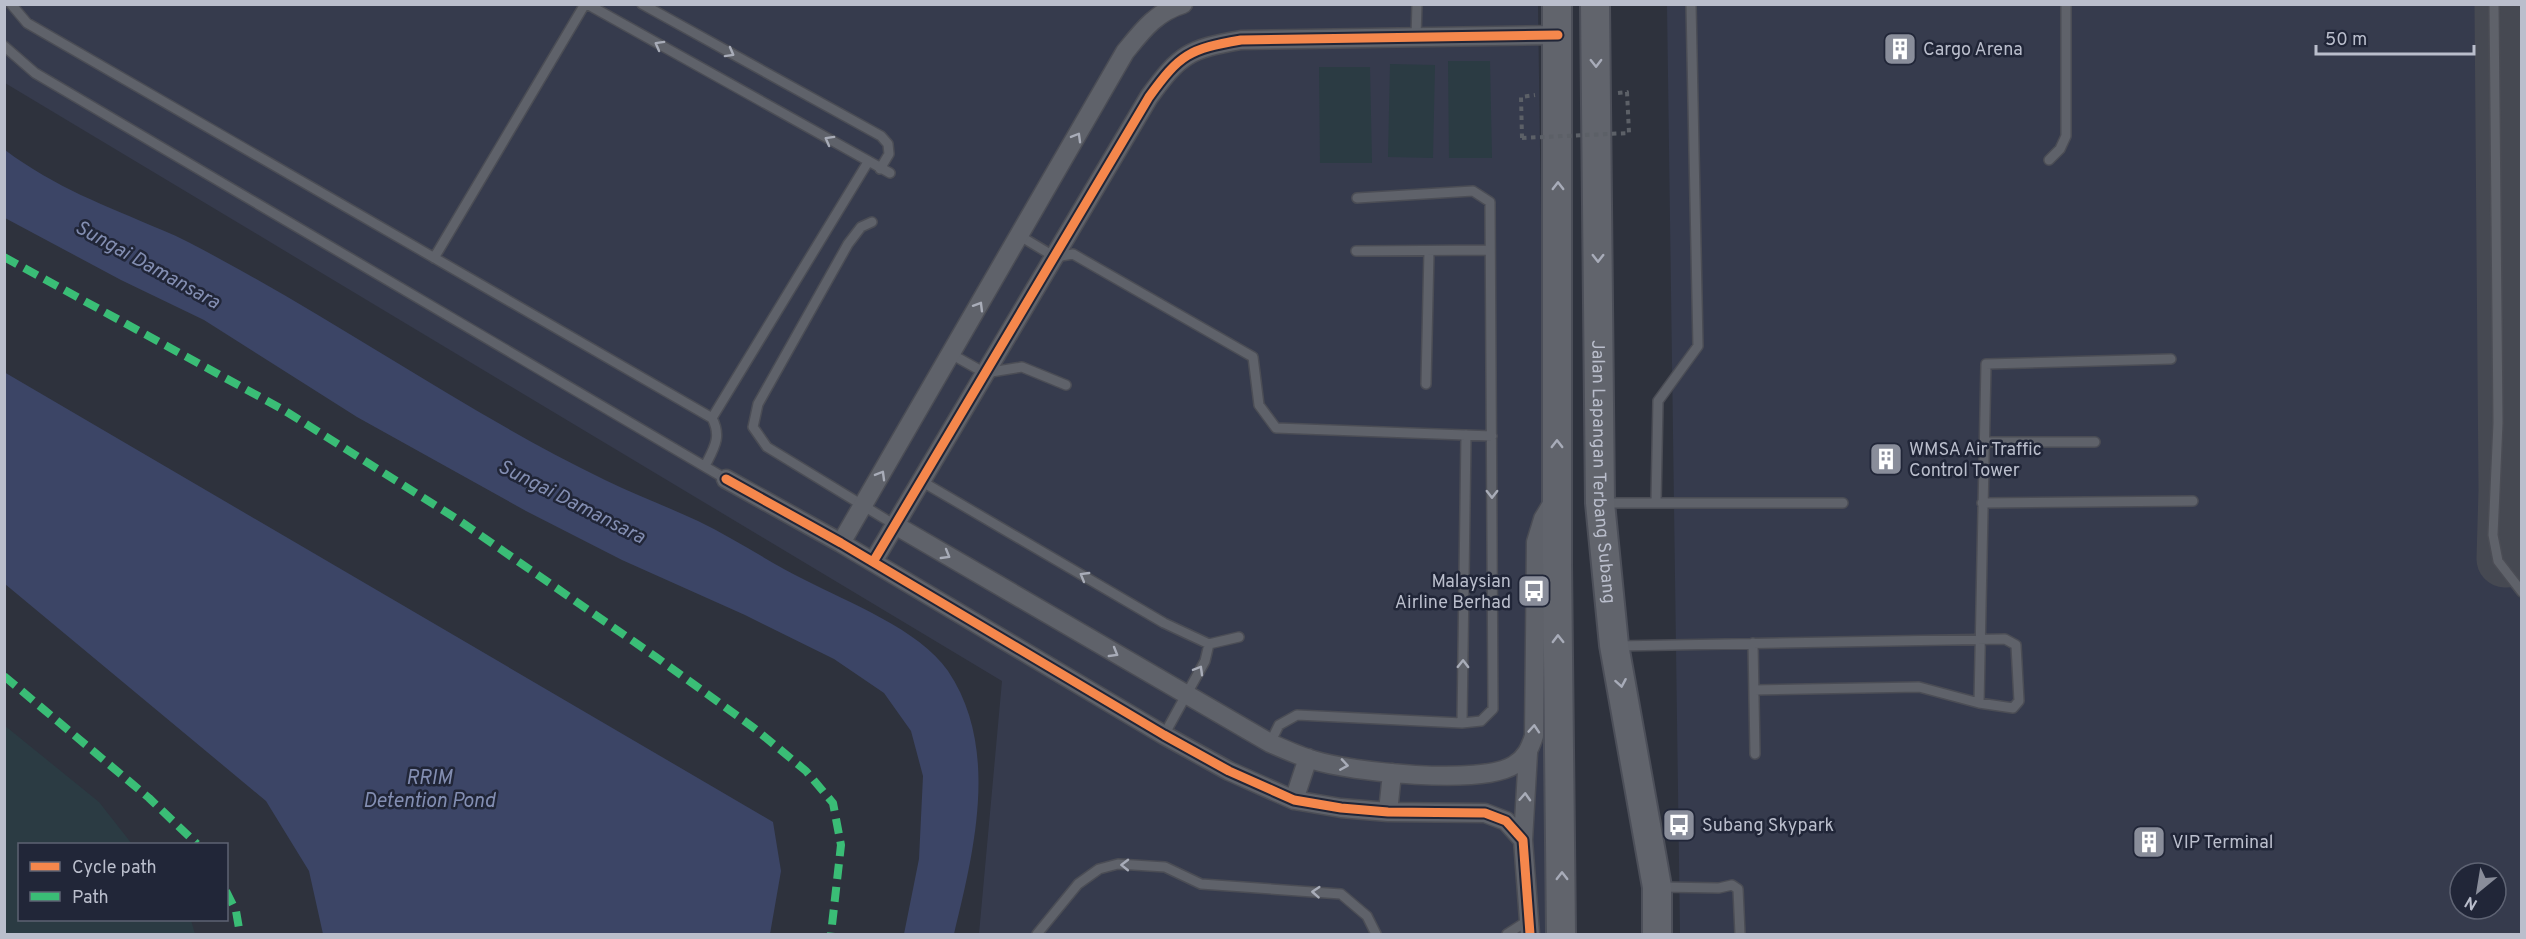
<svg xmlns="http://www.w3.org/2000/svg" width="2526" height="939" font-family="Overpass,sans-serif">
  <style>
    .airport { fill: #363b4d; fill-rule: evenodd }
    .green { fill: #2b3b43 }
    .water { fill: #3c4566 }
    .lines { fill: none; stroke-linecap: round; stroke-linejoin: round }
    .taxiway { stroke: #464952; stroke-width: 57 }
    .lane-casing { stroke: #4b4d55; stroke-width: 12 }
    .street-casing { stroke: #4b4d55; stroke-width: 21 }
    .primary-casing { stroke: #4c4f59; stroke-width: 32 }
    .path { stroke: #5c6067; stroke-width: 4; stroke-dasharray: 4.5 4.5; stroke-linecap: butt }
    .lane { stroke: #5f626a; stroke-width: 9 }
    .street { stroke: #5f626a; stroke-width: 18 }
    .primary { stroke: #61646c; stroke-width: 28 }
    .path-bridge { stroke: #5c6067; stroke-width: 4; stroke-dasharray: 4.5 4.5; stroke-linecap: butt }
    .quiet { stroke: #3abd76; stroke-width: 8; stroke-dasharray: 15 8; stroke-linecap: butt }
    .cycleway-casing { stroke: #212638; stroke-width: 13 }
    .cycleway { stroke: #f5874c; stroke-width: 9 }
    .oneway { stroke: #a8acb8 }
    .oneway2 { stroke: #a8acb9 }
    .labels { text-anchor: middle; stroke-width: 5; stroke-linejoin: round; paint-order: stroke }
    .poi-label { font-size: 18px; fill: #babecc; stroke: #212638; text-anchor: start }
    .street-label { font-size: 18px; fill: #babecc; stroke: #212638 }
    .water-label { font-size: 20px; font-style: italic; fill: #838eb2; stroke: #212638 }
  </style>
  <rect width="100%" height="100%" fill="#2e323d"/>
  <path class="airport" d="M 5,5 L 1538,5 L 1551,934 L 979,934 L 1002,681 L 5,83 Z
    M 1667,5 L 2521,5 L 2521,934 L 1680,934 ZM 2460,873 L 2496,873 L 2496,909 L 2460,909 Z"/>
  <path class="green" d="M 1448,61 L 1490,61 L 1492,158 L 1449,158 Z
    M 1390,64 L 1435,65 L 1433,158 L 1388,157 Z
    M 1319,67 L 1370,67 L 1372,163 L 1320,163 Z
    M 4,725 L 99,802 L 132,844 L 20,844 L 20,920 L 191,920 L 195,934 L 5,934 Z"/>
  <path class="water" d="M 5,150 C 56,188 104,205 162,230 C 189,241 214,256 240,270 C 363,338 479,419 605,480 C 636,495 668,507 698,521 C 735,539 769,562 805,580 C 849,603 919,629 948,671 C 1000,748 974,851 954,934 L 904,934 L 919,859 L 923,776 L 911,731 L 884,693 L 834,659 L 745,615 L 622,560 L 526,511 L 357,417 L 204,320 L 121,280 L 5,218 Z
    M 4,372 L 773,822 L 781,871 L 770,934 L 323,934 L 309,871 L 266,801 L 5,584 Z"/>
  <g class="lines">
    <path class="taxiway" d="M 2503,4 L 2507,490 L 2522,491
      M 2507,490 L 2505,559 L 2522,558"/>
    <defs>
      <path id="lane" d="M 11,4 L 27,23 L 712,418 C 722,437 714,448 705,466
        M 587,4 L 890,173
        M 642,4 L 881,136 L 888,144 L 889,154 L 880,169
        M 2494,4 L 2498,423 L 2493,535 L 2498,561 L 2522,592
        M 1416,37 L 1417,4
        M 4,46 L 35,73 L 726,479
        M 2049,160 L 2060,149 L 2066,136 L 2066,4
        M 872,222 L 861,227 L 848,244 L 758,404 L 753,427 L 767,447 L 895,525
        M 1020,236 L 1055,257 L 1073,254 L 1253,357 L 1259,405 L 1276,428 L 1492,436
        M 1356,251 L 1490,250
        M 434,258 L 585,4
        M 951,354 L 985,373 L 1022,367 L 1066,385
        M 1426,384 L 1429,251
        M 712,418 L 868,162
        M 1984,442 L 2095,442
        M 921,481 L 1164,623 L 1209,644 L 1239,637
        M 1602,503 L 1843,503
        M 1656,503 L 1658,401 L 1698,346 L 1691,4
        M 1982,503 L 2193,501
        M 1753,643 L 1755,754
        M 1617,646 L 2005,639 L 2016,645 L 2019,701 L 2013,708 L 1979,703 L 1919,687 L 1754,690
        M 1979,703 L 1986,364 L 2171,359
        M 1462,723 L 1466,435
        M 1164,735 L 1205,661 L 1209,644
        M 1270,743 L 1279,725 L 1297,715 L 1462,723 L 1481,721 L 1493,709 L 1490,202 L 1473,191 L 1357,198
        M 1661,887 L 1719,888 L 1732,885 L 1738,889 L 1740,934
        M 1037,934 L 1078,884 L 1099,869 L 1118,864 L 1165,867 L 1201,884 L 1341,894 L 1367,916 L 1376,934
        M 1507,934 L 1529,920"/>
      <path id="street" d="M 726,479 L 841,543 L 1164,735 L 1229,771 L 1294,800 L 1341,808 L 1388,812 L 1485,813 L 1506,821 L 1523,840 L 1530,934
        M 895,525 L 1270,743 C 1284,749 1299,756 1313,760 C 1351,772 1481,786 1514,765 C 1526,758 1530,748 1534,736 L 1536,542 L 1543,519 L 1555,499
        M 841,543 L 1125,52 C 1142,31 1156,12 1183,4
        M 873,562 L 1149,97 C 1180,54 1189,49 1241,40 L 1558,35
        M 1294,800 L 1308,758
        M 1388,812 L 1392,773
        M 1523,840 L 1528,753"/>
      <g id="primary">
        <path d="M 1557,4 L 1557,564 L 1561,934"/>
        <path id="s1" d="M 1595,4 L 1600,503 L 1614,645 L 1657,887 L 1657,934"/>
      </g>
    </defs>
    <use href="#lane" class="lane-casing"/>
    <use href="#street" class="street-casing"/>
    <use href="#primary" class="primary-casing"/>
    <path class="path" d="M 1618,93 L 1627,92 L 1629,133
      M 1522,138 L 1521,97 L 1535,95"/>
    <use href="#lane" class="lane"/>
    <use href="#street" class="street"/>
    <use href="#primary" class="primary"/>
    <path class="path-bridge" d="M 1522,138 L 1629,133"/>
    <path class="quiet" d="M 4,257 L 282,409 L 457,519 L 656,657 L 754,728 L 806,771 L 833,803 L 841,845 L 831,934
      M 4,676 L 149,798 L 197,844
      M 226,891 L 236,911 L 240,934"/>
    <defs>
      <path id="cycleway" d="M 726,479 L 841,543 L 1164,735 L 1229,771 L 1294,800 L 1341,808 L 1388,812 L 1485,813 L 1506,821 L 1523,840 L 1530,934
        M 873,562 L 1149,97 C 1180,54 1189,49 1241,40 L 1558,35"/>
    </defs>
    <use href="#cycleway" class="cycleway-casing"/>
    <use href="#cycleway" class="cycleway"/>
  </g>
  <defs><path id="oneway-chevron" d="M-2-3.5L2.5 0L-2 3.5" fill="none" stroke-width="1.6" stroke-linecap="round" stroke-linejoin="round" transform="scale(1.5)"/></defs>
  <g class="oneway">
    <use href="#oneway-chevron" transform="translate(659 45) rotate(-151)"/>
    <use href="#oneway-chevron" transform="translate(730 53) rotate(29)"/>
    <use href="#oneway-chevron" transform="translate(1077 137) rotate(-60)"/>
    <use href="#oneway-chevron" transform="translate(829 140) rotate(-151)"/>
    <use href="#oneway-chevron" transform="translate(979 306) rotate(-59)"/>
    <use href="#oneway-chevron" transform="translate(881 475) rotate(-60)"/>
    <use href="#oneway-chevron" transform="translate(1492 494) rotate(90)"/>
    <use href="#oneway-chevron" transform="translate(946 555) rotate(30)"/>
    <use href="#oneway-chevron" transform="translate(1084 576) rotate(-150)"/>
    <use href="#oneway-chevron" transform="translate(1114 653) rotate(30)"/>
    <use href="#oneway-chevron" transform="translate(1463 664) rotate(-89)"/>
    <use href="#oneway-chevron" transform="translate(1199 670) rotate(-60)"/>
    <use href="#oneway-chevron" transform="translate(1534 729) rotate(-86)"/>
    <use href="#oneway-chevron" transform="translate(1344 765) rotate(9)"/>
    <use href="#oneway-chevron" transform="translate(1525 797) rotate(-87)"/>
    <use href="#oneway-chevron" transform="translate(1125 865) rotate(-179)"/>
    <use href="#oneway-chevron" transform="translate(1316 892) rotate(-176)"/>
  </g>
  <g class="oneway2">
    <use href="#oneway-chevron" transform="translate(1596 63) rotate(89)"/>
    <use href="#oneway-chevron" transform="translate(1558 186) rotate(-90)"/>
    <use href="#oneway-chevron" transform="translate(1598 258) rotate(90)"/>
    <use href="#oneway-chevron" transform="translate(1557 444) rotate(-90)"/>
    <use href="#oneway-chevron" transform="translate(1558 639) rotate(-91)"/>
    <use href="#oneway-chevron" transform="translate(1621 683) rotate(80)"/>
    <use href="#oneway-chevron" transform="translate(1562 876) rotate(-90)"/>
  </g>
  <defs>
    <symbol id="building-square" viewBox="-11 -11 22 22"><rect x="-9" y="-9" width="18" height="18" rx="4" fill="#898d9a" stroke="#212638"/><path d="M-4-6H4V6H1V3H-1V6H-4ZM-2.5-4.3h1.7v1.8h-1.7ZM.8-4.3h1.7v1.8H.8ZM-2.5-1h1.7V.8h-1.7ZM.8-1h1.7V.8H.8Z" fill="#fff"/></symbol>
    <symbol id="bus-square" viewBox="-11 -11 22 22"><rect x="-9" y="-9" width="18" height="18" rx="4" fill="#898d9a" stroke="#212638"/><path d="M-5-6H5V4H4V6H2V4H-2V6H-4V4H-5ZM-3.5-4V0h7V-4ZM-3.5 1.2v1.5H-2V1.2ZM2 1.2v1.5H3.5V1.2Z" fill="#fff"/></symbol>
  </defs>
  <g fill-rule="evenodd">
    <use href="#building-square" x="1881" y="30" width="38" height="38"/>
    <use href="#building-square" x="1867" y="440" width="38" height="38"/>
    <use href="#bus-square" x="1515" y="572" width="38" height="38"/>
    <use href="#bus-square" x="1660" y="806" width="38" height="38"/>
    <use href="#building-square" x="2130" y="823" width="38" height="38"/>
  </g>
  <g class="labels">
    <g class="poi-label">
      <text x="1923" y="55">Cargo Arena</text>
      <text x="1909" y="455">WMSA Air Traffic<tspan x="1909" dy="21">Control Tower</tspan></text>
      <text x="1511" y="587" text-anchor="end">Malaysian<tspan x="1511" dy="21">Airline Berhad</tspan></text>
      <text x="1702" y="831">Subang Skypark</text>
      <text x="2172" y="848">VIP Terminal</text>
    </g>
    <g class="street-label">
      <text dy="6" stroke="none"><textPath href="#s1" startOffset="468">Jalan Lapangan Terbang Subang</textPath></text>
    </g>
    <g class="water-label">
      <text transform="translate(148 264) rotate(29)" y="7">Sungai Damansara</text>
      <text transform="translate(572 501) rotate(27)" y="7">Sungai Damansara</text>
      <text x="429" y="784">RRIM<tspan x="429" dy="23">Detention Pond</tspan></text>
    </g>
  </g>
  <rect width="2526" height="939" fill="none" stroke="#babecc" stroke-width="12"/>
  <rect x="18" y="843" width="210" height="78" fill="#212638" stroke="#5e6373" stroke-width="1.5"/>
  <rect x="30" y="862" width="30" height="9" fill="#f5874c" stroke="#5e6373" stroke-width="1.5"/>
  <text x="72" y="873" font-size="18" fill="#babecc">Cycle path</text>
  <rect x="30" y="892" width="30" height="9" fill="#3abd76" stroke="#5e6373" stroke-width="1.5"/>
  <text x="72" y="903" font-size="18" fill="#babecc">Path</text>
  <g transform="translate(2478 891) rotate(210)"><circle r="28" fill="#212638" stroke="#5e6373" stroke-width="1.5"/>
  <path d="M0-4.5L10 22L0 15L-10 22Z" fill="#898d9a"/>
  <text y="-9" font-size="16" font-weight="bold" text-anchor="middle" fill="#babecc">N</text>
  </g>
  <path d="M2316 45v9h158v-9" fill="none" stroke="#babecc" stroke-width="3"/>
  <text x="2325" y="45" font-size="18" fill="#babecc" stroke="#212638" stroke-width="4.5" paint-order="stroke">50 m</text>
</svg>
